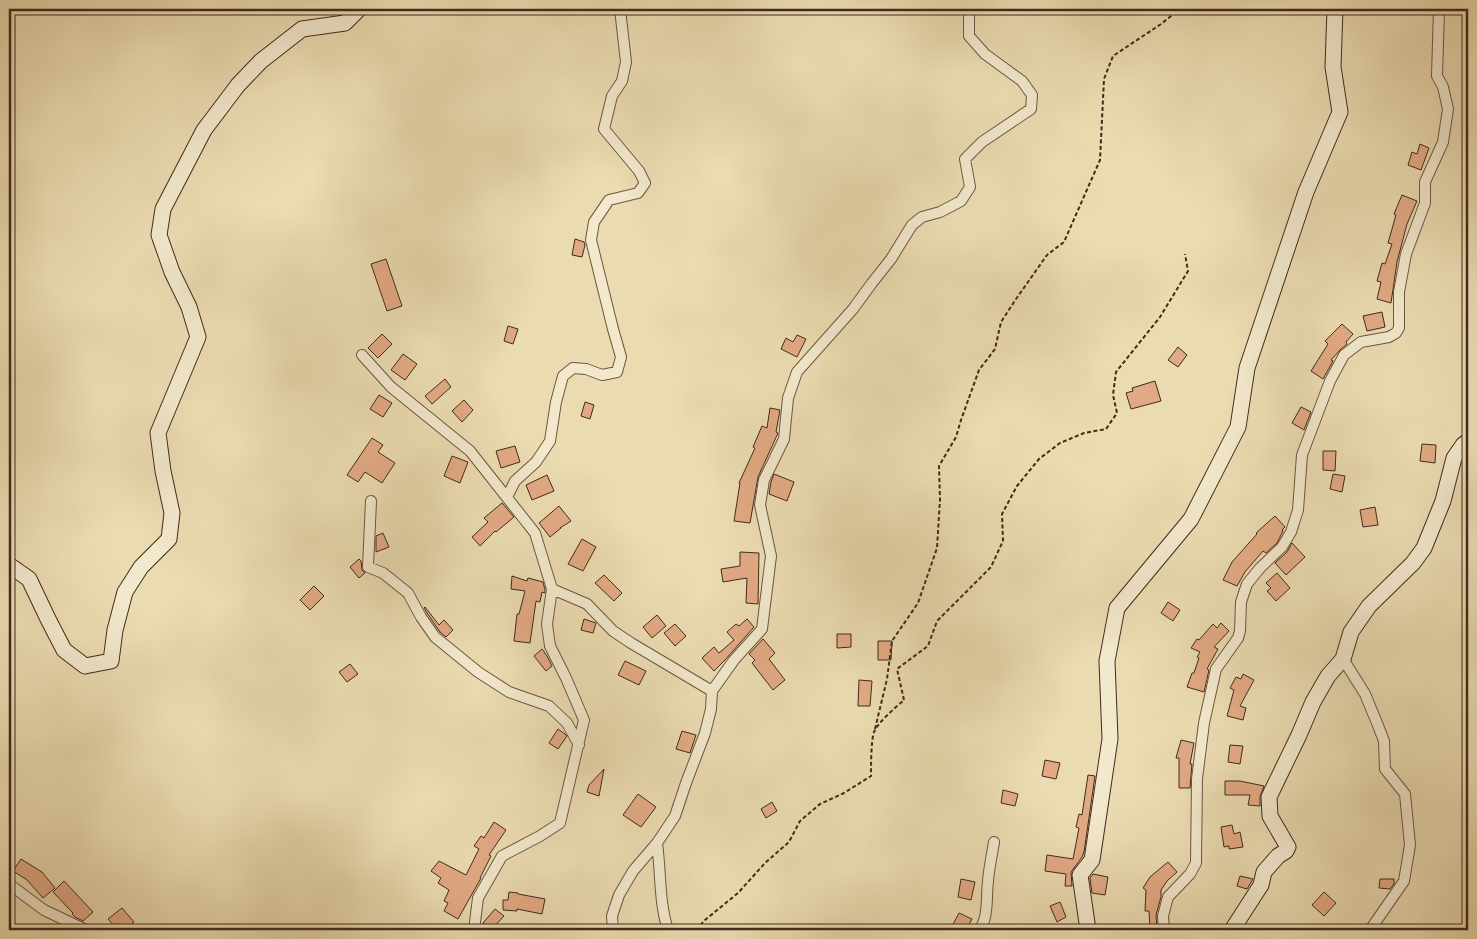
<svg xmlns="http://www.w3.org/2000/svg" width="1477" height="939" font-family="'IM FELL French Canon',serif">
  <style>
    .building { fill: #e2aa84; stroke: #412a1c }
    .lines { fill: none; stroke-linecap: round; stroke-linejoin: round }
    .street-casing { stroke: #6c5641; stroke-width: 12 }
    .secondary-casing { stroke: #412a1c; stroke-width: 17 }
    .path { stroke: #412a1c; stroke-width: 2; stroke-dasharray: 4 2.5; stroke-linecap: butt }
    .street { stroke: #f2e8cc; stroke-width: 10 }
    .secondary { stroke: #f2e8cc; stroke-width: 15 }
  </style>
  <rect width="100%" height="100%" fill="#ebdbb1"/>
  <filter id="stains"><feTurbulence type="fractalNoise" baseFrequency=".004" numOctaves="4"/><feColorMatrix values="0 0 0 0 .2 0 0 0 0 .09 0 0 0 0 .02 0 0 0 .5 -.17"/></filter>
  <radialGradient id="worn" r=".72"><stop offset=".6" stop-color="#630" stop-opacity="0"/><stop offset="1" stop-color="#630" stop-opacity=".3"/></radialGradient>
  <path class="building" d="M 1420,144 L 1429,148 L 1421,170 L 1408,165 L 1412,152 L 1417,154 Z
    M 1402,195 L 1417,201 L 1407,224 L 1397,262 L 1391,303 L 1377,299 L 1381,282 L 1377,281 L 1382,263 L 1385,264 L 1392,244 L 1388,243 L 1396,215 L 1394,214 Z
    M 575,239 L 584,242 L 585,245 L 582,257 L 572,255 Z
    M 386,259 L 402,306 L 387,311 L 371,264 Z
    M 1382,312 L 1385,327 L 1367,331 L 1363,316 Z
    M 1342,324 L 1353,334 L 1346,342 L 1347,344 L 1340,350 L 1331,360 L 1333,361 L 1323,379 L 1311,371 L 1328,344 L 1325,341 Z
    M 508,326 L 518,329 L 513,344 L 504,341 Z
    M 382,334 L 392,344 L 378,358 L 368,348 Z
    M 797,335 L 806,339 L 797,357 L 781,349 L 786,338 L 793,342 Z
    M 1178,347 L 1187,355 L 1178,367 L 1168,360 Z
    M 403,354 L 417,364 L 405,380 L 391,370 Z
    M 445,379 L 451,387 L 432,404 L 425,396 Z
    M 1155,381 L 1161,401 L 1131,409 L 1126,393 L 1133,391 L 1132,388 Z
    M 379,395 L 392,403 L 383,417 L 370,409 Z
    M 464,400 L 473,410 L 462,422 L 452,411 Z
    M 585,402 L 594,405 L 590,419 L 581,416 Z
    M 1301,407 L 1311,412 L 1304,430 L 1292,423 Z
    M 770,408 L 780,410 L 776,432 L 778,433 L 758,477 L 750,523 L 734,521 L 740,483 L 739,483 L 755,448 L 753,447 L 762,426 L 767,428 Z
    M 372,438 L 383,445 L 378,452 L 395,463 L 382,483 L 365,472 L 358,482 L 347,475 Z
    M 1422,444 L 1436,445 L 1435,463 L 1420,461 Z
    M 515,446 L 520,462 L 501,468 L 496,451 Z
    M 1323,451 L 1336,451 L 1335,471 L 1323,470 Z
    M 452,456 L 468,462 L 460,483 L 444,476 Z
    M 774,474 L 794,482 L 787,501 L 769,494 L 771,482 Z
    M 1333,474 L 1345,476 L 1342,492 L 1330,489 Z
    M 547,475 L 554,491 L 532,500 L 526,485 Z
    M 502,503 L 514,517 L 496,532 L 495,531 L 480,546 L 472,537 L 488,522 L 484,518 Z
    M 559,506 L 571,521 L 560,528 L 561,528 L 550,537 L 539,523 Z
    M 1375,507 L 1378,525 L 1363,527 L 1360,510 Z
    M 1275,516 L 1285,527 L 1282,530 L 1283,531 L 1277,543 L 1266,553 L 1263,551 L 1245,572 L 1237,586 L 1223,580 L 1232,562 L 1257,534 L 1256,533 Z
    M 383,533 L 389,547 L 376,552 L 376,536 Z
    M 582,539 L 596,547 L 583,571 L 568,564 Z
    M 1292,543 L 1305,557 L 1286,575 L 1275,563 L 1287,552 Z
    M 740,552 L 759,553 L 758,604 L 746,603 L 747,578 L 723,582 L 721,569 L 740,566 Z
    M 359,559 L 361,561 L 362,570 L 365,573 L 359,578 L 350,567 Z
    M 1277,573 L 1290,588 L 1276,601 L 1267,591 L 1271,588 L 1266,583 Z
    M 604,575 L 622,593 L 614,601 L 595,583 Z
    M 512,576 L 527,581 L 528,578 L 543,582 L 545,590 L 545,593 L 542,592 L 540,602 L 536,601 L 530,643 L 514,641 L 517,614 L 519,614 L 525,591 L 511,589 Z
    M 314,586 L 324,596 L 310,610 L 300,600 Z
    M 1168,602 L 1180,610 L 1173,621 L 1161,613 Z
    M 425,607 L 439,625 L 444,620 L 453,630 L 446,637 L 440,632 L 427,613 L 424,608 Z
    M 657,615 L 666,626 L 652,638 L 643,627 Z
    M 584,619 L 596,623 L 593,633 L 581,630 Z
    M 747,619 L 754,627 L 725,660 L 714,671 L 702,658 L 714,647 L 719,653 L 734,640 L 727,632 L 736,624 L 739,626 Z
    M 1221,623 L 1229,631 L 1214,647 L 1218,649 L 1207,669 L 1209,670 L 1204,692 L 1187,687 L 1192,673 L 1194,673 L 1199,658 L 1197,657 L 1200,652 L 1191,648 L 1197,639 L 1199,640 L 1213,624 L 1217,628 Z
    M 675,624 L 686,636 L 675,646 L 664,633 Z
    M 837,634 L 851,634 L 851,647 L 837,648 Z
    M 763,639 L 775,653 L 769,659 L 785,680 L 773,690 L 752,663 L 755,660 L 749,654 Z
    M 878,641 L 892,641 L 891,660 L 878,660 Z
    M 542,649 L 547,656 L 552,666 L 546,671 L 534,656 Z
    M 625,661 L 646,671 L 639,685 L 618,675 Z
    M 350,664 L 358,674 L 347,682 L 339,672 Z
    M 1243,674 L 1254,680 L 1240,706 L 1246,708 L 1243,720 L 1227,716 L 1234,690 L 1230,688 L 1236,677 L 1241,679 Z
    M 859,680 L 872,681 L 870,706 L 858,706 Z
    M 558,729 L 565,734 L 567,736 L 558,749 L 549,743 Z
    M 682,731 L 696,735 L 690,753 L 676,749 Z
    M 1181,740 L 1194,743 L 1190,764 L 1192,764 L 1190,788 L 1179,788 L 1179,758 L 1176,758 Z
    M 1230,745 L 1243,746 L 1240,764 L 1228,762 Z
    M 1045,760 L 1060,763 L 1056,779 L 1042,776 Z
    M 604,769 L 599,796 L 587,792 L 589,785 Z
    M 1088,775 L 1095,776 L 1084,852 L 1082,857 L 1071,872 L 1072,886 L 1065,886 L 1066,874 L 1045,871 L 1047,855 L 1073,859 L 1079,828 L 1076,827 L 1079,814 L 1082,815 Z
    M 1225,781 L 1240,781 L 1264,786 L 1260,797 L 1260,806 L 1248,805 L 1250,795 L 1225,795 Z
    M 1003,790 L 1018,794 L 1015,806 L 1001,803 Z
    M 638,794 L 656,807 L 641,827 L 623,815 Z
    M 772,802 L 777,811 L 766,818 L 761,809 Z
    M 494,822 L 506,830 L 489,855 L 491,856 L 480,878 L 481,878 L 458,919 L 444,911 L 448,903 L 444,901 L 449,890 L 438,883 L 441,878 L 431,871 L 439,861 L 466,875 L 479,849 L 474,846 L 481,836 L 484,838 Z
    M 1232,825 L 1234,834 L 1240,832 L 1243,847 L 1229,849 L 1229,846 L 1224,847 L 1221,827 Z
    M 21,859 L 42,872 L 55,888 L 43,898 L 27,880 L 13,871 Z
    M 1168,862 L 1177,872 L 1167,881 L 1161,890 L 1161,897 L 1156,915 L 1157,927 L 1150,928 L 1149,911 L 1145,911 L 1146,890 L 1143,888 L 1150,877 Z
    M 1093,874 L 1108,877 L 1105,895 L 1092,893 L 1090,878 Z
    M 1240,876 L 1253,879 L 1247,889 L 1237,886 Z
    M 961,879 L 975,882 L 971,900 L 958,897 Z
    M 1380,879 L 1394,879 L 1394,884 L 1390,889 L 1379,888 Z
    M 64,881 L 93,912 L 83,921 L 75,917 L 72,914 L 73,913 L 53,892 Z
    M 509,892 L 518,893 L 518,894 L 545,899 L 542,914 L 517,909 L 517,911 L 503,910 L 503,900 L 508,900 Z
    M 1324,892 L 1336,903 L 1324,916 L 1312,905 Z
    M 1060,902 L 1066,917 L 1057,922 L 1050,906 Z
    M 122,908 L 134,922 L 124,930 L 118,930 L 108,919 Z
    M 495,909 L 504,916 L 491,930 L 483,923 Z
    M 959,913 L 972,919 L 966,930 L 950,930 Z"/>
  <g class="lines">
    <defs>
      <path id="street" d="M 362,355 L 391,387 L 470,451 L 535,533 L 552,589 L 547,624 L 550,646 L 566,678 L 584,720 L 560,823 L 540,836 L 502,856 L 478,898 L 474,930
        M 507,497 L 515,481 L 536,462 L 550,441 L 556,402 L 563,376 L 573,368 L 586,369 L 602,375 L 617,372 L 621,357 L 613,329 L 591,240 L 594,222 L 609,200 L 638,193 L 645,183 L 639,171 L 604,129 L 612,96 L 622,81 L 626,62 L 620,9
        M 371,501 L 368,567 L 383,573 L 408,593 L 421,617 L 435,637 L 478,672 L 509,692 L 549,706 L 567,723 L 579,745
        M 552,589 L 587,604 L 613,631 L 631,643 L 712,691
        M 1343,659 L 1365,694 L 1377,723 L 1384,741 L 1385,769 L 1405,794 L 1410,845 L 1404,881 L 1370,930
        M 657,843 C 661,872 659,903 668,930
        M 9,884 L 44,910 L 86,930
        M 546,930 L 548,930
        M 613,930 L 612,916 L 619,895 L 633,871 L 657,843 L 675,816 L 686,783 L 705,733 L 711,709 L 712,691 L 734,660 L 762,629 L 771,556 L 760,505 L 764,480 L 784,439 L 788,398 L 797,372 L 853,309 L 872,283 L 891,259 L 912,225 L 922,217 L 940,212 L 961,201 L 970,187 L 965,159 L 982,142 L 1031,109 L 1032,95 L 1022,81 L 985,54 L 969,36 L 969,9
        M 979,930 C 989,919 986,895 988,881 C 989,868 992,855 994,842
        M 1164,930 L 1163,916 L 1168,897 L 1190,874 L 1196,863 L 1197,779 L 1204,723 L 1216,669 L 1238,638 L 1240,631 L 1241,602 L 1247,584 L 1260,568 L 1282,547 L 1291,532 L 1298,510 L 1302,455 L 1330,381 L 1344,355 L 1361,342 L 1389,337 L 1396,333 L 1399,328 L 1399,292 L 1406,254 L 1425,203 L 1425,182 L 1443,142 L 1448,109 L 1443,87 L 1437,76 L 1439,9"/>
      <path id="secondary" d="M 9,565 L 29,579 L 48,619 L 64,650 L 85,666 L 111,661 L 115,630 L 125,592 L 141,567 L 169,539 L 172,513 L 163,471 L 158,433 L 198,337 L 189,307 L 172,272 L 159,235 L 163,209 L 204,130 L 238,85 L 261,61 L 302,29 L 345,23 L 359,9
        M 1088,930 L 1080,875 L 1092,860 L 1110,739 L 1107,661 L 1117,608 L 1191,519 L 1238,427 L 1247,368 L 1306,192 L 1340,112 L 1333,67 L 1335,9
        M 1232,930 L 1261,885 L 1264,872 L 1278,856 L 1286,851 L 1288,847 L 1270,816 L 1269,797 L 1299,735 L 1313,702 L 1328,676 L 1343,659 L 1351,632 L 1369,606 L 1413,563 L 1424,548 L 1443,501 L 1454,458 L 1463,445 L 1468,441"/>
    </defs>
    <use href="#street" class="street-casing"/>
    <use href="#secondary" class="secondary-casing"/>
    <path class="path" d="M 875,729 L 887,679 L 892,641 L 918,603 L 937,548 L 940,499 L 939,466 L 956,437 L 961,420 L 979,370 L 995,349 L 1001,322 L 1016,299 L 1047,255 L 1064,242 L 1100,160 L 1104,79 L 1113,56 L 1161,24 L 1180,9
      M 696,930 L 705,920 L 738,893 L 765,863 L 789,842 L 800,821 L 820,804 L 844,793 L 871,776 C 871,766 871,741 874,732 C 878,722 896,707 904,700 L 897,669 L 928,646 L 937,621 L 991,567 L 1003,541 L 1002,514 L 1017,486 L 1039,459 L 1060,443 L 1084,433 L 1106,429 L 1117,413 L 1113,395 L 1116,372 L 1160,317 L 1188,271 L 1185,254"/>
    <use href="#street" class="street"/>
    <use href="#secondary" class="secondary"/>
  </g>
  <rect width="1477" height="939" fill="none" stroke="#ebdbb1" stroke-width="30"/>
  <rect x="10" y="10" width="1457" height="919" fill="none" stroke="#412a1c" stroke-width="2.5"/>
  <rect x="15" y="15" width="1447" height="909" fill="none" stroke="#412a1c"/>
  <rect width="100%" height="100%" filter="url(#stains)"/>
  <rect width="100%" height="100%" fill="url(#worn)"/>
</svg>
